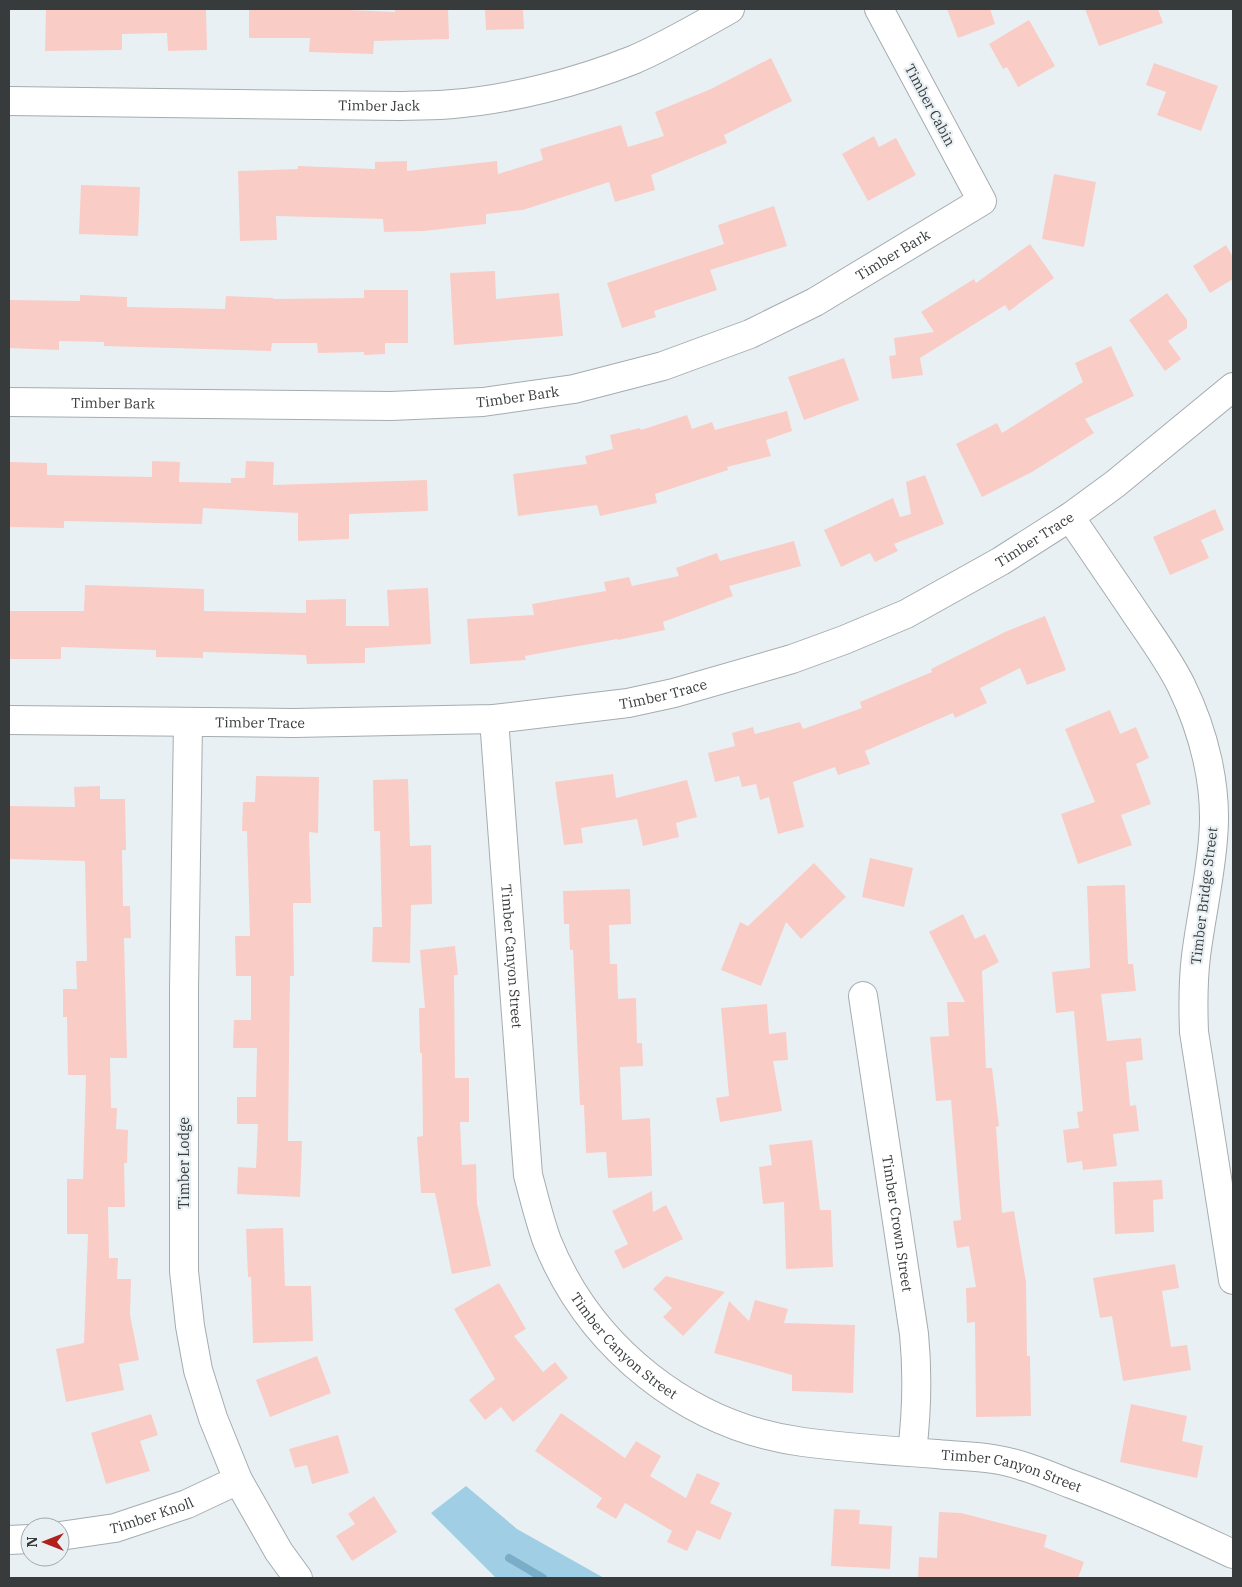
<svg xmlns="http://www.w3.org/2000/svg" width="1242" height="1587" font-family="'IBM Plex Serif',serif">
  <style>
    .green { fill: #a0cee5 }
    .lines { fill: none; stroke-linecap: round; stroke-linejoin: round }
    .stream { stroke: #7aadc7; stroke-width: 8 }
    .building { fill: #faccc6 }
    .minor-casing { stroke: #a5acaf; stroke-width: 30 }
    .minor { stroke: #fff; stroke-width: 28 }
    .labels { text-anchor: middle; stroke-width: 4.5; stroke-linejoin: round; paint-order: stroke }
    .street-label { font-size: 14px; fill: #383b3c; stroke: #e9f0f4 }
  </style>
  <rect width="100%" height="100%" fill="#e9f0f4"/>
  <path class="green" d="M 466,1486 L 517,1529 L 604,1578 L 496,1578 L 431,1513 Z"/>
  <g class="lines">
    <path class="stream" d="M 509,1558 L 543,1578"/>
  </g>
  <path class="building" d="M 46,9 L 206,9 L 207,50 L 168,51 L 167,33 L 122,34 L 122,50 L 45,51 Z
    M 249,9 L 324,9 L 395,12 L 395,9 L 448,9 L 449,39 L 374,41 L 373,54 L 309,52 L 310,38 L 249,38 Z
    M 485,9 L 523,9 L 524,29 L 486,30 Z
    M 947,9 L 990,9 L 995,24 L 958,38 Z
    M 1085,9 L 1158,9 L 1163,23 L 1099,46 Z
    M 1029,20 L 1055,66 L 1018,87 L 1007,67 L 1003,69 L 989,44 Z
    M 771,58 L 792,101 L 724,135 L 727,143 L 651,175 L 655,190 L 615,202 L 609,182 L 523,210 L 486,214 L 486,224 L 424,231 L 384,232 L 383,219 L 276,216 L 277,240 L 240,241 L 238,171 L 298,169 L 298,166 L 375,169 L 375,162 L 407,161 L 407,171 L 497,161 L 498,174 L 543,160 L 540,149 L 621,125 L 628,147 L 664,136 L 655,112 L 711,89 Z
    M 1154,63 L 1218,86 L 1201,131 L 1157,115 L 1166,92 L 1146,85 Z
    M 874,136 L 879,147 L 896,138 L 916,175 L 868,201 L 842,154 Z
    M 1054,174 L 1096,182 L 1084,247 L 1042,239 Z
    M 81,185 L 140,187 L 138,236 L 79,234 Z
    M 774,206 L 787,246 L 710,270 L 717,290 L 654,311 L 656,317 L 622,328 L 607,283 L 724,244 L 718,225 Z
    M 1030,244 L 1054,278 L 1009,311 L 1005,305 L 920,358 L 923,375 L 892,379 L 889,356 L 896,355 L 894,338 L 934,332 L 921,312 L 974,279 L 976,283 Z
    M 1226,245 L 1233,257 L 1233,279 L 1210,293 L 1193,266 Z
    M 495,271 L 496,299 L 559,293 L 563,336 L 454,345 L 450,273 Z
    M 364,290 L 408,290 L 408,343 L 385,343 L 385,354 L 364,355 L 364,352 L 318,353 L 317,343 L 272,343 L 271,351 L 104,346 L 104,342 L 59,341 L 59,350 L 9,348 L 10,300 L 80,301 L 80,295 L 127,297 L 127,307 L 225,309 L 226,296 L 273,298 L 273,299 L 364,298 Z
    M 1167,293 L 1187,320 L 1187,328 L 1168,341 L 1181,359 L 1165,371 L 1129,320 Z
    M 1111,346 L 1134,396 L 1085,419 L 1094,433 L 1032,472 L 982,497 L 956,444 L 997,423 L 1002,433 L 1083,382 L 1075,363 Z
    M 844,358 L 859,400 L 804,420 L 788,377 Z
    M 787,411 L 792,431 L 766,440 L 771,456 L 727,467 L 728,470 L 655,494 L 657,503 L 600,516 L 597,505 L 518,516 L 513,474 L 587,464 L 585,456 L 613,449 L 610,435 L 640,428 L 641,430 L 687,415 L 692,429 L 712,422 L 715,430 Z
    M 152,461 L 180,462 L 179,482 L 231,483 L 231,478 L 245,478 L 246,461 L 274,462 L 273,485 L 427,480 L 428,511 L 349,514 L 349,539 L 298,541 L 298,513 L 203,508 L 202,524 L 64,521 L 64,528 L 9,527 L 9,462 L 47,463 L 47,475 L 152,477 Z
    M 925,475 L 944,524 L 894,544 L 898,551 L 875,562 L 870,553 L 841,567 L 824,530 L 893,498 L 900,517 L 911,514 L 906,482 Z
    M 1215,509 L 1224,530 L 1201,540 L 1209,558 L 1170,575 L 1153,537 Z
    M 794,541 L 801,566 L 729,586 L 733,596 L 663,622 L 665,630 L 618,640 L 617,639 L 525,656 L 526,660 L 470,664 L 467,619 L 534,615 L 532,604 L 606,591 L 604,582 L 629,577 L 632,586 L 679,576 L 676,568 L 717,553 L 720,561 Z
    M 85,585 L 204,589 L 204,611 L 306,613 L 306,600 L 346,599 L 346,626 L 389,626 L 387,590 L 428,588 L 431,644 L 365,648 L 365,663 L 307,664 L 306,655 L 203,652 L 203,658 L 156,657 L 156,650 L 61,647 L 61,659 L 9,659 L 9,611 L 84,611 Z
    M 1045,616 L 1066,670 L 1027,685 L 1020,668 L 980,688 L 987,703 L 955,718 L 953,713 L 865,751 L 870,764 L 838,775 L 835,767 L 793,782 L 804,827 L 778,834 L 769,797 L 760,800 L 756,784 L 742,787 L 739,776 L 715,782 L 708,753 L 735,746 L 732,733 L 753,727 L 755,734 L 800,722 L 803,729 L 862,708 L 860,702 L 932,672 L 931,669 L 1005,632 Z
    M 1110,710 L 1120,734 L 1136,727 L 1149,758 L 1136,764 L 1151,804 L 1121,815 L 1132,845 L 1078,864 L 1061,814 L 1095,802 L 1065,729 Z
    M 613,774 L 616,798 L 687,780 L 697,817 L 676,823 L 679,837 L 643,846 L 637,819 L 581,828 L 583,843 L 564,845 L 555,782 Z
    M 256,776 L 319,777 L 318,833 L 309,832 L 311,903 L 293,903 L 294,976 L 290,976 L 288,1141 L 302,1141 L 300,1197 L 237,1194 L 238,1167 L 256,1168 L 258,1124 L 237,1124 L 237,1097 L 256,1097 L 257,1048 L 233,1048 L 234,1020 L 251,1020 L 251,976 L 236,976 L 235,936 L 250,936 L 247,831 L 242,831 L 243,802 L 255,802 Z
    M 408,779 L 410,846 L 431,845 L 432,904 L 411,905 L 410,963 L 372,962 L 373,927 L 382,927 L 380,831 L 374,831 L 373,780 Z
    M 100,786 L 100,799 L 125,799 L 126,850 L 122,850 L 123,906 L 130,906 L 131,938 L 124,938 L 127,1058 L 110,1058 L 111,1108 L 117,1108 L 116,1129 L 128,1130 L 127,1163 L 124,1163 L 125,1207 L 108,1207 L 109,1258 L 118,1258 L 117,1279 L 131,1279 L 130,1315 L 139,1360 L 119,1364 L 124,1390 L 66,1402 L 56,1349 L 84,1343 L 88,1234 L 67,1234 L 67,1179 L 83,1179 L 86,1075 L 68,1075 L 67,1017 L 63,1017 L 63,989 L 77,989 L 76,961 L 87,961 L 85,861 L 9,859 L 9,806 L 75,807 L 74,787 Z
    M 870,858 L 913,868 L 904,907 L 862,897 Z
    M 814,863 L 846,897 L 801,939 L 786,922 L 761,986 L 721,970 L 740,922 L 748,926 Z
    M 1125,885 L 1128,964 L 1133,964 L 1136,991 L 1101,994 L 1107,1041 L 1141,1038 L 1143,1060 L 1126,1062 L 1130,1106 L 1136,1105 L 1139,1131 L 1113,1134 L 1117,1166 L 1083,1170 L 1082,1161 L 1067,1163 L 1063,1130 L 1079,1128 L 1077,1112 L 1083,1111 L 1074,1011 L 1056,1013 L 1052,972 L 1090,968 L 1087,886 Z
    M 630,889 L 631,924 L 609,925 L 610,964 L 617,964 L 618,999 L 636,998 L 637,1043 L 642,1043 L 643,1066 L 620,1067 L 622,1120 L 650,1118 L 652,1176 L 608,1178 L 606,1152 L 586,1153 L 584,1105 L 580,1105 L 573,950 L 570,950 L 569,924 L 564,924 L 563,891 Z
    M 963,914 L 975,939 L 985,934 L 999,962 L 982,971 L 986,1068 L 992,1068 L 999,1126 L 996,1127 L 1002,1213 L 1014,1211 L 1026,1282 L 1027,1356 L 1030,1356 L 1031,1416 L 976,1417 L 975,1322 L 967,1323 L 966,1288 L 976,1287 L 969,1246 L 957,1248 L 953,1221 L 961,1220 L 951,1100 L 936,1101 L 930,1037 L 949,1036 L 947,1002 L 965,1002 L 929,932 Z
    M 455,946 L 458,975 L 454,975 L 455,1078 L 469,1078 L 469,1122 L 460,1122 L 462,1165 L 476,1164 L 477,1204 L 491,1266 L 452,1274 L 435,1193 L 421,1193 L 417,1137 L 423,1136 L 422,1053 L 420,1053 L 419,1008 L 425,1008 L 420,950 Z
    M 767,1004 L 769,1034 L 786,1032 L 788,1060 L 773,1061 L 782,1111 L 720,1122 L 716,1098 L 729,1096 L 721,1008 Z
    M 812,1140 L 820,1210 L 831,1210 L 833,1267 L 786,1269 L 784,1202 L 763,1204 L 759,1167 L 772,1165 L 769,1145 Z
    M 1162,1180 L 1163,1199 L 1153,1200 L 1154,1232 L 1115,1234 L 1113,1182 Z
    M 652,1191 L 653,1212 L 666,1205 L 683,1239 L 623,1269 L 614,1251 L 628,1244 L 612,1211 Z
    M 283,1228 L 285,1286 L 311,1286 L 313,1341 L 253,1343 L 251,1277 L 248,1277 L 246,1229 Z
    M 1175,1264 L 1179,1288 L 1162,1291 L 1171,1347 L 1187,1345 L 1191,1370 L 1123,1381 L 1112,1316 L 1100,1318 L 1093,1278 Z
    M 666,1276 L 725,1292 L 683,1336 L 663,1317 L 672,1308 L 653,1289 Z
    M 499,1283 L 526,1329 L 514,1336 L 543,1372 L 555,1362 L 568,1378 L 513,1422 L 501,1407 L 485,1420 L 469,1400 L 495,1379 L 454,1309 Z
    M 755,1300 L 788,1309 L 784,1323 L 855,1325 L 853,1393 L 792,1391 L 792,1375 L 714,1353 L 729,1301 L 749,1321 Z
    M 317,1356 L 331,1393 L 270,1417 L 256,1380 Z
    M 1131,1404 L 1187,1416 L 1182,1441 L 1203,1446 L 1197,1478 L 1120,1462 Z
    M 561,1413 L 625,1458 L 636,1441 L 661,1456 L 650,1476 L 686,1498 L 697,1473 L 720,1483 L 710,1503 L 732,1513 L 720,1540 L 697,1530 L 687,1551 L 667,1542 L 672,1531 L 625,1503 L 616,1519 L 596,1507 L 602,1498 L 535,1451 Z
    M 151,1414 L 158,1435 L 140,1441 L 150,1471 L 106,1484 L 91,1433 Z
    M 338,1435 L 349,1473 L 312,1484 L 307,1465 L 295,1468 L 289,1449 Z
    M 374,1496 L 397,1532 L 352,1561 L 336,1536 L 355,1524 L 348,1514 Z
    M 834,1509 L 860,1510 L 859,1524 L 892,1526 L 890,1569 L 831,1566 Z
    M 939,1512 L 961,1513 L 1047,1535 L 1044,1547 L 1084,1562 L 1078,1578 L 918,1578 L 919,1557 L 937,1558 Z"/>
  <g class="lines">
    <defs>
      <g id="minor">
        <path id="s1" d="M 9,101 L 400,106 C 418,105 435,106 453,104 C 512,99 578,82 633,60 C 666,46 698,27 730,9"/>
        <path id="s2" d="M 9,402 L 391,406 L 483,402 L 574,389 L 663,366 L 750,334 L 815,302 L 982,201 L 879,9"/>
        <path d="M 1070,517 C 1090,546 1110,576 1130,605 C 1147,631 1167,657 1181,685 C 1204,732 1218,787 1213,839 C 1210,878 1201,917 1196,956 C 1193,981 1193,1006 1194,1032 L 1233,1280"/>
        <path id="s3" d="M 494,719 L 528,1175 C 534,1197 539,1219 547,1241 C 590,1348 689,1427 803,1442 C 848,1448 892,1451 937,1454 C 955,1456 974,1456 993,1459 C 1020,1463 1045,1474 1071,1484 C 1126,1504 1179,1529 1233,1554"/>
        <path id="s4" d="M 9,720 L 294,723 L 494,719 L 628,703 L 674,693 L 792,659 L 844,640 L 906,614 L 1001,561 L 1070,517 L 1115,484 L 1233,387"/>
        <path d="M 188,722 L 184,990 L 184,1271 L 190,1326 L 198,1370 L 213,1418 L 238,1480 L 279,1552 L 298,1578"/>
        <path id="s5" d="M 863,996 L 914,1334 C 918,1375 917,1411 912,1452"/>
        <path id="s6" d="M 60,1536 L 115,1528 L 187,1504 L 238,1480"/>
        <path d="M 9,1540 L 30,1539"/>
      </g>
    </defs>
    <use href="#minor" class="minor-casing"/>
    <use href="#minor" class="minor"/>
  </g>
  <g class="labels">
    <g class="street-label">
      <text dy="5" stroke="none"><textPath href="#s1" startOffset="370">Timber Jack</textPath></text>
      <text transform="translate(930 105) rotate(62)" y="5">Timber Cabin</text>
      <text dy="5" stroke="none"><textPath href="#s2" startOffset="914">Timber Bark</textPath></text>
      <text dy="5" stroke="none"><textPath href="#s2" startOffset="509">Timber Bark</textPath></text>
      <text dy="5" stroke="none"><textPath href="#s2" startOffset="104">Timber Bark</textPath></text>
      <text dy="5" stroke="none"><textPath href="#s4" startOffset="1061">Timber Trace</textPath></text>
      <text dy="5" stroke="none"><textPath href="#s4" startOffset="656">Timber Trace</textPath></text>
      <text dy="5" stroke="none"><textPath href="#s4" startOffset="251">Timber Trace</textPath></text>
      <text transform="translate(1204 896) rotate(-83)" y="5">Timber Bridge Street</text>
      <text dy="5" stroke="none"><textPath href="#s3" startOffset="238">Timber Canyon Street</textPath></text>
      <text transform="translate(184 1163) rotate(-90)" y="5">Timber Lodge</text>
      <text dy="5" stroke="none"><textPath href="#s5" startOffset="230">Timber Crown Street</textPath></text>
      <text dy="5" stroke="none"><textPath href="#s3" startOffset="658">Timber Canyon Street</textPath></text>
      <text dy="5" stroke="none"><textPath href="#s3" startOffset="1078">Timber Canyon Street</textPath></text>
      <text dy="5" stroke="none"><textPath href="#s6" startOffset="94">Timber Knoll</textPath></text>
    </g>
  </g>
  <rect width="1242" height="1587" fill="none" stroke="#383b3c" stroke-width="20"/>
  <g transform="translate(45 1542) rotate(270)"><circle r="24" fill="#e9f0f4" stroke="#a2a8aa"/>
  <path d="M0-4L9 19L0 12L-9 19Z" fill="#b0201c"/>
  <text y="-8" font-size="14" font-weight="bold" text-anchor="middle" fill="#383b3c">N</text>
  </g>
</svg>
